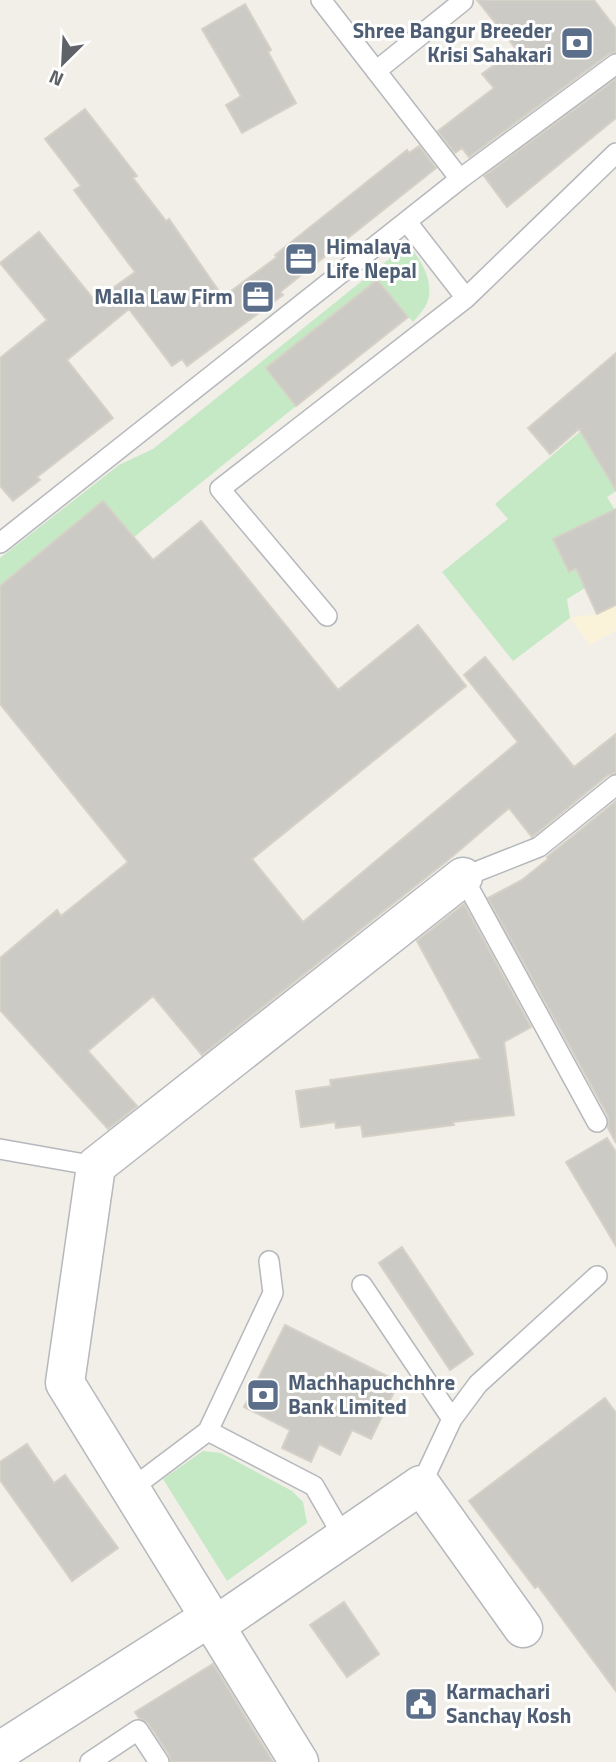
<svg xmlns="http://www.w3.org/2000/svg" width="616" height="1762" font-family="'Titillium Web',sans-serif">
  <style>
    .green { fill: #c5e8c5 }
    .sand { fill: #fbf3d9 }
    .building { fill: #cccac5; stroke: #d6d1c6; stroke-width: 2 }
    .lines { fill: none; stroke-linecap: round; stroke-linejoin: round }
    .lane-casing { stroke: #b5b8bc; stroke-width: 22 }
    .street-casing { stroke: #b5b8bc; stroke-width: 41 }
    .lane { stroke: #fff; stroke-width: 19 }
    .street { stroke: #fff; stroke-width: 38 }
    .labels { text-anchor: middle; stroke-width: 6; stroke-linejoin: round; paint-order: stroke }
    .service-label { font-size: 21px; font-weight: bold; fill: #4e5e75; stroke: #fff; text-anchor: start }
  </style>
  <rect width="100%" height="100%" fill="#f1efe8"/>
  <path class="green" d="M 408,244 C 421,260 435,282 427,303 C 424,310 417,317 413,322 L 377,280 L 266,368 L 296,406 L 134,537 L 103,501 L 0,586 L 0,558 L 119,465 L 153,449 Z
    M 616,401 L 616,491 L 607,497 L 616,512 L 582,546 L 574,529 L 553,539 L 569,571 L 576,568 L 585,588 L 567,599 L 570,618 L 513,661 L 442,572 L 508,519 L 495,504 Z
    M 203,1451 L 221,1453 L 292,1491 L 303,1502 L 307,1523 L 227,1581 L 163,1479 Z"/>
  <path class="sand" d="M 616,605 L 616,631 L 590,645 L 570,618 L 597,614 Z"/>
  <path class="building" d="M 477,0 L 594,0 L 616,29 L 616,52 L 609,54 L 469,157 L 462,148 L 455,153 L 438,131 L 494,88 L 482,74 L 516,49 Z
    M 245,4 L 271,50 L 268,52 L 296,103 L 242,133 L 226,105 L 241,96 L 202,29 Z
    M 616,79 L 616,118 L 507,207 L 484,176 Z
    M 85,109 L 137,176 L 133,178 L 166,221 L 169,219 L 223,297 L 277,257 L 275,255 L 407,150 L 409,153 L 419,146 L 436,168 L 280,292 L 283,295 L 187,366 L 182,359 L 172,366 L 129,309 L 67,360 L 113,418 L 37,477 L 40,480 L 13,501 L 0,486 L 0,358 L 47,320 L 0,263 L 39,232 L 95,301 L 135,272 L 74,190 L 81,186 L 45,139 Z
    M 377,280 L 408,317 L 296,406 L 266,368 Z
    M 616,353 L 616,490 L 579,429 L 550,454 L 528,428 Z
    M 103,501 L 153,560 L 201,521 L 338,690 L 418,625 L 466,686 L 252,859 L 303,922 L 518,742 L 464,675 L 485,657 L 574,767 L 616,734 L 616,773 L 608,775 L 532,837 L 509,808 L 447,861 L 202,1055 L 153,996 L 88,1051 L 137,1106 L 108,1129 L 0,1010 L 0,958 L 57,910 L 61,916 L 128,862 L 0,704 L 0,586 Z
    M 616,509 L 616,605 L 597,614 L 576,568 L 569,572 L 553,539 Z
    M 616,801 L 616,1143 L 608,1128 L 608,1116 L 488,898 L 522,880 L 548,859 L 547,857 Z
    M 464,904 L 531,1027 L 504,1042 L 514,1115 L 453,1122 L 454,1125 L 363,1137 L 361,1125 L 336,1128 L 335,1122 L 301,1127 L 296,1091 L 331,1086 L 330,1080 L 481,1059 L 417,941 Z
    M 607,1138 L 616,1152 L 616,1246 L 566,1162 Z
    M 402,1247 L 473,1354 L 450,1370 L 379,1263 Z
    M 285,1325 L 399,1382 L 371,1439 L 352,1430 L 340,1455 L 319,1444 L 311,1462 L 282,1448 L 290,1430 L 244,1407 Z
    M 605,1398 L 616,1413 L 616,1691 L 538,1586 L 535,1588 L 469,1501 Z
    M 27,1444 L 54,1483 L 65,1475 L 118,1548 L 72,1581 L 0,1480 L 0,1462 Z
    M 344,1602 L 379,1654 L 347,1677 L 310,1625 Z
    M 213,1664 L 273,1762 L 171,1762 L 169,1755 L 148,1723 L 139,1718 L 135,1712 Z"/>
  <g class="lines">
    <defs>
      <path id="lane" d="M 321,0 L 460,179
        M 376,71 L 463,1
        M 407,222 L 466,298
        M 0,543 L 460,179 L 616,64
        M 327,616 L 220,489 L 466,298 L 616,153
        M 597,1122 L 463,877 L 539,847 L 616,785
        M 0,1149 L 96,1166
        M 362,1285 L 452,1419
        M 208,1431 L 273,1293 L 269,1261
        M 421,1485 L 452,1419 L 478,1384 L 597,1276
        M 131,1489 L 208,1431 L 314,1486 L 344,1538
        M 90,1762 L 138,1730 L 159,1762"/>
      <path id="street" d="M 215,1626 L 421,1485 L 523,1628
        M 0,1751 L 210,1617
        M 299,1762 L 65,1383 L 96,1166 L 463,877"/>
    </defs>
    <use href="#lane" class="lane-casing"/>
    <use href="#street" class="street-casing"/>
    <use href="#lane" class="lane"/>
    <use href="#street" class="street"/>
  </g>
  <defs>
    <symbol id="bank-square" viewBox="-11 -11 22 22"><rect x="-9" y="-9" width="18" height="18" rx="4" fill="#5c6f8a" stroke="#fff"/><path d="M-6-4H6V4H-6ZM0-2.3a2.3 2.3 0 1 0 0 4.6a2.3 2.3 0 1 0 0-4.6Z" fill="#fff"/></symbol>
    <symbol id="office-square" viewBox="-11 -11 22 22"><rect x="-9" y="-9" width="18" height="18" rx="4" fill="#5c6f8a" stroke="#fff"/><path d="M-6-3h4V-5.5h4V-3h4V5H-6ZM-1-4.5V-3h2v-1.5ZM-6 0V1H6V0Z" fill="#fff"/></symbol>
    <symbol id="civic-square" viewBox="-11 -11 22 22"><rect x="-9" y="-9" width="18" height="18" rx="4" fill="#5c6f8a" stroke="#fff"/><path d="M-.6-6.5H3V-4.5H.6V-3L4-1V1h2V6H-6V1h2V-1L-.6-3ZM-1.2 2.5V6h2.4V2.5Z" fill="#fff"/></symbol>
  </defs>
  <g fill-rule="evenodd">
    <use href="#bank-square" x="558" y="24" width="38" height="38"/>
    <use href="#office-square" x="282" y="240" width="38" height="38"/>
    <use href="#office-square" x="239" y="278" width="38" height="38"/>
    <use href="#bank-square" x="244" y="1376" width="38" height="38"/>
    <use href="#civic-square" x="402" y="1685" width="38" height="38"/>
  </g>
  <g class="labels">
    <g class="service-label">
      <text x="552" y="38" text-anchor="end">Shree Bangur Breeder<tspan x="552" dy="24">Krisi Sahakari</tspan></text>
      <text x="326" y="254">Himalaya<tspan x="326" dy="24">Life Nepal</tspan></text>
      <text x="233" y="304" text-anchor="end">Malla Law Firm</text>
      <text x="288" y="1390">Machhapuchchhre<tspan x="288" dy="24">Bank Limited</tspan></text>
      <text x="446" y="1699">Karmachari<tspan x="446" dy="24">Sanchay Kosh</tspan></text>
    </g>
  </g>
  <g transform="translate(63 63) rotate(204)" stroke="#ffffff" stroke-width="5" paint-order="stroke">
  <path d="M0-5L12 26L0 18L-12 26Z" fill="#5f6368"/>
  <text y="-10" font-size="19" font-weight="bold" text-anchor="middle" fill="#5f6368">N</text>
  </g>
</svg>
